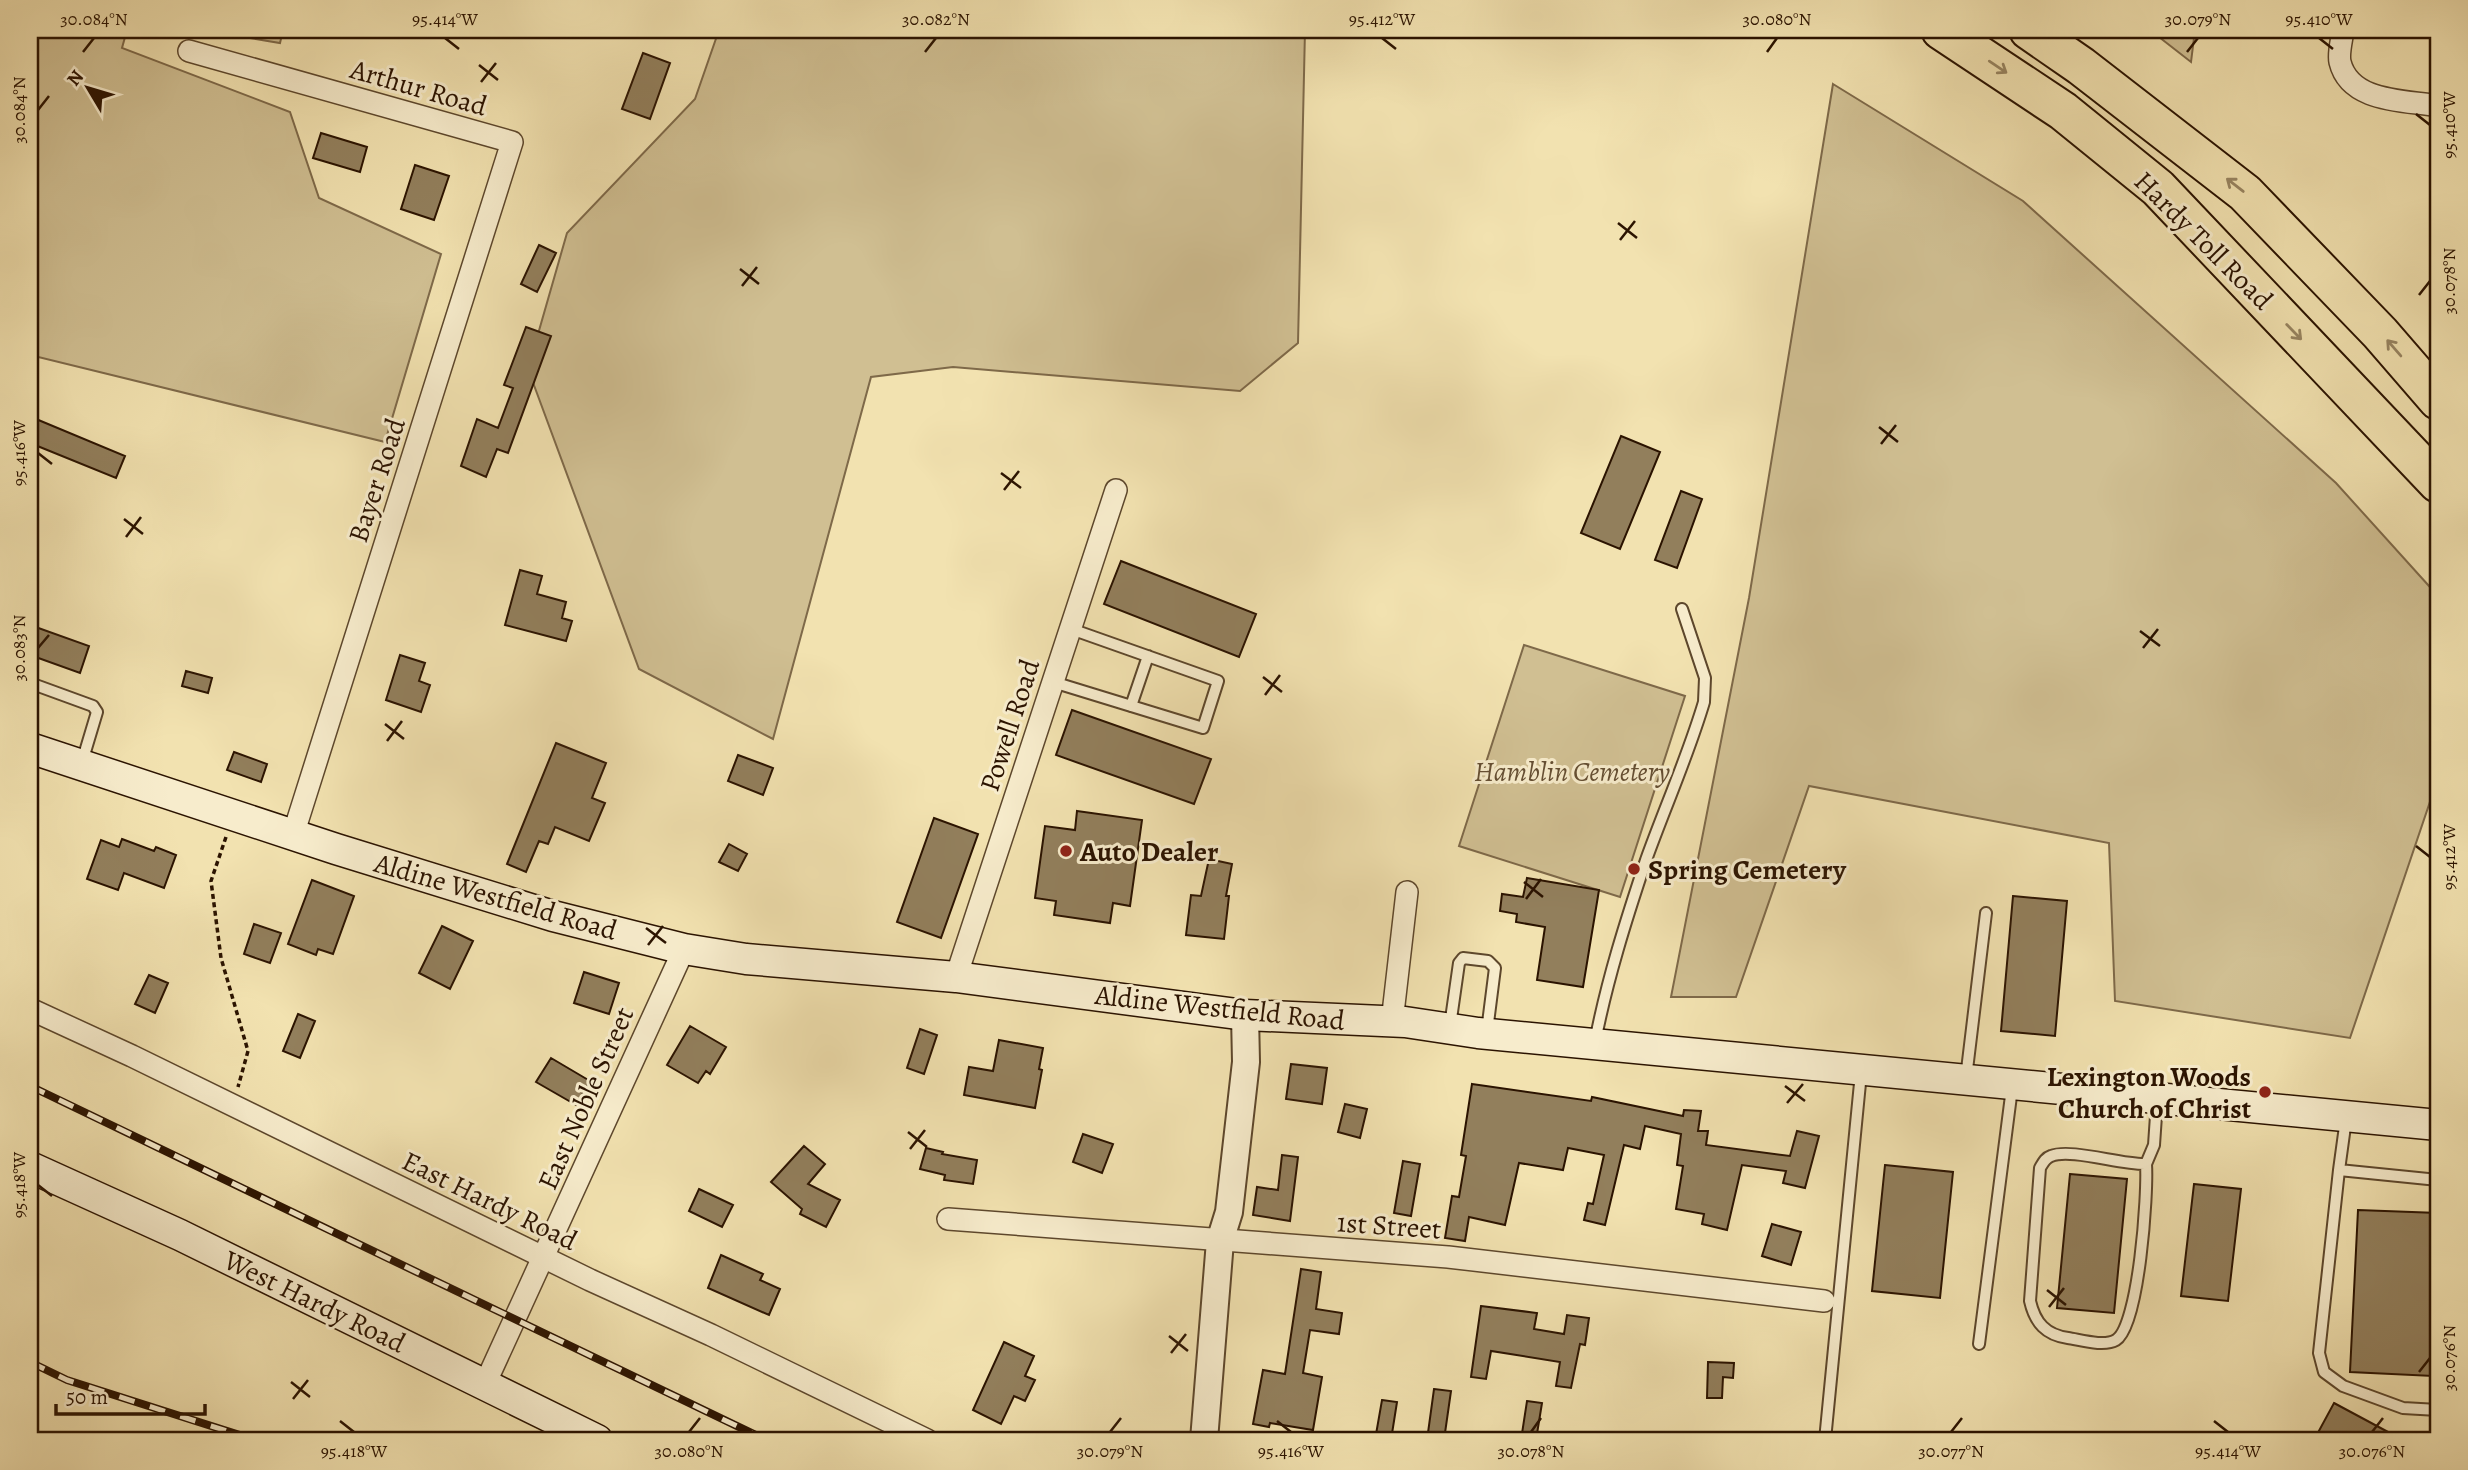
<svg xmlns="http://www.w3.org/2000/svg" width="2468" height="1470" font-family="Alegreya,serif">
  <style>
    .green { fill: #d0bf92; stroke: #7e6949; stroke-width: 2 }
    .building { fill: #927f5c; stroke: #2b1300; stroke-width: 2 }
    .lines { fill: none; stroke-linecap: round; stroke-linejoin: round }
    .service-casing { stroke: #5d472c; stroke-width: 14 }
    .minor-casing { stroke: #5d472c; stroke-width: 24 }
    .tertiary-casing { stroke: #5d472c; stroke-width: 30 }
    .secondary-casing { stroke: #2b1300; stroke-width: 33 }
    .motorway-casing { stroke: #2b1300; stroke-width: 42 }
    .path { stroke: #2b1300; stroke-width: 3.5; stroke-dasharray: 5 3.5; stroke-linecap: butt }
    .service { stroke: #f7eccc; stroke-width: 10 }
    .minor { stroke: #f7eccc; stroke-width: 21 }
    .tertiary { stroke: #f7eccc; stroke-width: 26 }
    .secondary { stroke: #f7eccc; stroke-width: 30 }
    .motorway { stroke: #f2e2b0; stroke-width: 38 }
    .rail-casing { stroke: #2b1300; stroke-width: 8 }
    .rail { stroke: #f7eccc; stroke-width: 5; stroke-dasharray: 16; stroke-linecap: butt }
    .oneway { stroke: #988561 }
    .ticks { fill: none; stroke: #2b1300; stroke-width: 2.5 }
    .poi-dot { fill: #8f2418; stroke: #f7eccc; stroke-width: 2.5 }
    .labels { text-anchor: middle; stroke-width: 6; stroke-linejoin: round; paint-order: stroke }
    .street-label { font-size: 28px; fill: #2b1300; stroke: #f7eccc }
    .park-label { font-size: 28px; font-style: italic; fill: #654f33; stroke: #f7eccc }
    .poi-label { font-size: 28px; font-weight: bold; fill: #2b1300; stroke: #f7eccc; text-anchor: start }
    .neatline { fill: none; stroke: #2b1300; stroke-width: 2.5 }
    .ticks-label { font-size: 18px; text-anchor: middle; fill: #2b1300 }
  </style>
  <rect width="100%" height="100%" fill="#f2e2b0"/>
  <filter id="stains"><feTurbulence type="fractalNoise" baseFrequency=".00286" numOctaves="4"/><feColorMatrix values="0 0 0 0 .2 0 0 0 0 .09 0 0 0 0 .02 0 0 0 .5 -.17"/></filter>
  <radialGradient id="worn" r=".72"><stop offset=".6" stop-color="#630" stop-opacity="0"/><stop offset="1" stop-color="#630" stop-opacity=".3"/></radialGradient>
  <path class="green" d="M 30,30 L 127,30 L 122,48 L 290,112 L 319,198 L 441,254 L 385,442 L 30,355 Z
    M 202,30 L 283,30 L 280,43 Z
    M 719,30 L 1305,30 L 1298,343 L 1240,391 L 953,367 L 871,377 L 773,739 L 639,669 L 528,369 L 567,233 L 695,99 Z
    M 2150,30 L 2195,30 L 2191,62 Z
    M 1833,84 L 2023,201 L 2336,483 L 2438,596 L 2438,778 L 2350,1038 L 2115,1001 L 2109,843 L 1809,786 L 1736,997 L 1671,997 L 1749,598 Z
    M 1524,645 L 1685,696 L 1620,897 L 1459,846 Z"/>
  <path class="building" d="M 643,53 L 670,63 L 650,119 L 622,109 Z
    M 321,133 L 367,147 L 360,172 L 313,158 Z
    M 415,165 L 449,176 L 434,220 L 401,209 Z
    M 539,245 L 556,253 L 537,292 L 521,284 Z
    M 526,327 L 551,336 L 508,453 L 497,449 L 486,477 L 461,466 L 477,419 L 498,428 L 513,388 L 504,385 Z
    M 36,419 L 125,456 L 116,478 L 30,443 L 30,434 Z
    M 1621,436 L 1660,452 L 1620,549 L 1581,533 Z
    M 1681,491 L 1702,499 L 1677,568 L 1655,560 Z
    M 1121,561 L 1256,614 L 1239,657 L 1104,604 Z
    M 520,570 L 542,576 L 537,594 L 566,602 L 562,618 L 572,621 L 566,641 L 505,625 Z
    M 30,625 L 89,646 L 80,673 L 30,655 Z
    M 400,655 L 425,663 L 419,681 L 430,685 L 421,712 L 386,700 Z
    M 186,671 L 212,678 L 208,693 L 182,686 Z
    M 1072,710 L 1211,759 L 1194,804 L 1056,755 Z
    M 556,743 L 606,763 L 592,798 L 605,803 L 589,841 L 555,827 L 548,844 L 539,841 L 526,872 L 507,864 Z
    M 234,752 L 267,764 L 261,782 L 227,770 Z
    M 738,755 L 773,768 L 763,795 L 728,781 Z
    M 1077,811 L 1142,820 L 1130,906 L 1113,903 L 1110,923 L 1054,915 L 1056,901 L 1035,898 L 1045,826 L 1075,830 Z
    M 934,818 L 978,834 L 941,938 L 897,922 Z
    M 122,839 L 154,851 L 156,847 L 176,855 L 164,888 L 124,873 L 118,890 L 87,879 L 101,840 L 119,847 Z
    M 729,844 L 747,854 L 738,871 L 719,862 Z
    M 1209,859 L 1232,864 L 1226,896 L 1229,896 L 1224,939 L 1186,935 L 1191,895 L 1201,896 Z
    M 1527,878 L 1599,890 L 1583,987 L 1537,980 L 1545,927 L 1516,922 L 1517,914 L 1500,911 L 1502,894 L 1523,897 Z
    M 312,880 L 354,896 L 333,954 L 318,949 L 316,955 L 288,944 Z
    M 2013,896 L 2067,901 L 2055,1036 L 2001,1031 Z
    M 254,924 L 281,933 L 270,963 L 244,954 Z
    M 442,926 L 473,941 L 450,989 L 419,973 Z
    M 584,972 L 619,983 L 609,1014 L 574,1003 Z
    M 149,975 L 168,983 L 155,1013 L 135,1004 Z
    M 298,1014 L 315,1021 L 300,1058 L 283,1051 Z
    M 690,1026 L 726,1047 L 710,1074 L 706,1071 L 698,1083 L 667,1065 Z
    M 920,1029 L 937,1035 L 924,1074 L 907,1068 Z
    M 999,1040 L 1043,1048 L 1039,1069 L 1042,1070 L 1035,1108 L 964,1095 L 969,1067 L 993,1071 Z
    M 551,1058 L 590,1081 L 576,1105 L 536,1082 Z
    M 1291,1064 L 1327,1068 L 1322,1104 L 1286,1099 Z
    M 1472,1084 L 1591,1101 L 1592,1097 L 1683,1116 L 1684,1110 L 1701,1111 L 1698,1131 L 1708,1131 L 1706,1145 L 1790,1156 L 1797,1131 L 1819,1136 L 1805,1188 L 1783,1183 L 1786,1171 L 1742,1165 L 1727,1230 L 1702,1224 L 1704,1214 L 1676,1209 L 1683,1166 L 1677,1165 L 1681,1134 L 1645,1126 L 1640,1149 L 1624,1145 L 1605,1225 L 1584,1220 L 1588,1203 L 1593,1204 L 1604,1155 L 1568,1148 L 1563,1170 L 1519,1163 L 1505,1225 L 1469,1217 L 1465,1241 L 1445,1238 L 1452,1196 L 1459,1197 L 1466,1156 L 1461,1155 Z
    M 1345,1104 L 1367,1109 L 1360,1138 L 1338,1132 Z
    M 1083,1134 L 1113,1144 L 1102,1173 L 1073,1162 Z
    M 804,1146 L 825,1164 L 808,1184 L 840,1200 L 826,1227 L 800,1214 L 802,1209 L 771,1182 Z
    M 926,1148 L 943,1152 L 942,1154 L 977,1160 L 973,1184 L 944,1180 L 945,1175 L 920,1169 Z
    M 1282,1155 L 1298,1157 L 1290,1221 L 1253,1215 L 1257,1187 L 1278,1190 Z
    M 1403,1161 L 1420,1164 L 1411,1216 L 1394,1213 Z
    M 1885,1165 L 1953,1172 L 1940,1298 L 1872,1291 Z
    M 2070,1174 L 2127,1179 L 2114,1313 L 2057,1308 Z
    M 2194,1184 L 2241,1189 L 2228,1301 L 2181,1296 Z
    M 699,1189 L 733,1205 L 722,1227 L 689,1211 Z
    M 2358,1210 L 2438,1213 L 2438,1281 L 2433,1376 L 2350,1372 Z
    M 1772,1224 L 1801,1232 L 1791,1265 L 1762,1256 Z
    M 721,1255 L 763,1274 L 760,1280 L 780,1289 L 769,1315 L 708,1288 Z
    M 1301,1269 L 1321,1272 L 1316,1309 L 1342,1313 L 1339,1334 L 1310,1330 L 1303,1373 L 1322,1377 L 1313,1430 L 1270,1423 L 1269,1427 L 1253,1424 L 1263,1370 L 1285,1374 Z
    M 1481,1306 L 1537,1313 L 1534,1329 L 1564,1334 L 1567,1315 L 1589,1318 L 1585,1345 L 1580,1344 L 1571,1388 L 1556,1386 L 1560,1362 L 1491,1351 L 1486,1379 L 1471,1377 Z
    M 1004,1342 L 1034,1356 L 1025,1376 L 1035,1380 L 1025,1401 L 1014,1396 L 1001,1424 L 973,1410 Z
    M 1708,1362 L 1734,1363 L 1733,1378 L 1723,1377 L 1722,1398 L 1707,1398 Z
    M 1434,1389 L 1451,1391 L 1444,1440 L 1427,1440 Z
    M 1382,1400 L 1397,1402 L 1391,1440 L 1375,1440 Z
    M 1527,1401 L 1542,1403 L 1536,1440 L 1521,1440 Z
    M 2334,1403 L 2403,1440 L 2314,1440 Z"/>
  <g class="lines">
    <defs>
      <path id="service" d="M 1053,682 L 1203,728 L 1218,681 L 1071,629
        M 30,683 L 93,706 L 97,712 L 82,762
        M 1131,706 L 1148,656
        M 1450,1026 L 1459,963 L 1463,958 L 1488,961 L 1495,968 L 1487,1031
        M 1595,1042 C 1607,980 1626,920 1646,860 C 1665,807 1688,756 1704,702 L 1705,678 L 1682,609
        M 1966,1078 L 1986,913
        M 2346,1119 L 2339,1170 L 2438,1180
        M 2146,1164 C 2148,1193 2139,1326 2116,1340 C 2104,1347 2081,1340 2068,1338 C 2046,1335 2035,1323 2030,1301 L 2040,1168 C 2043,1163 2045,1158 2051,1156 C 2071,1148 2121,1165 2146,1164 L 2154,1145 L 2157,1101
        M 2339,1170 L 2319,1353 L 2324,1372 L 2343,1386 L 2403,1408 L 2438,1410
        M 1979,1344 L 2012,1088
        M 1825,1440 L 1861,1073"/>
      <path id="minor" d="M 2343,30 C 2342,39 2338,53 2340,62 C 2350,103 2405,100 2438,106
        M 189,51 L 512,142 L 293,835
        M 956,977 L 1116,490
        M 30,1009 L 132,1056 L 590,1280 L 711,1335 L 927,1440
        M 1392,1022 L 1407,892
        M 948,1219 L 1448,1257 L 1824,1301
        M 485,1384 L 684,949"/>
      <path id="tertiary" d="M 1204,1440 L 1220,1241 L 1229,1212 L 1246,1062 L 1245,1015"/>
      <path id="secondary" d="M 30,748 L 336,849 L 553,916 L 684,949 L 746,959 L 956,977 L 1245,1015 L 1405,1022 L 1478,1033 L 2438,1125
        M 30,1167 L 180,1235 L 597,1440"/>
      <path id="motorway" d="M 1941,30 L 2063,111 L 2158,188 L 2438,483
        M 2029,30 L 2081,66 L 2245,193 L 2380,333 L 2438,400"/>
    </defs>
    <use href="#service" class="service-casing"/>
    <use href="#minor" class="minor-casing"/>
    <use href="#tertiary" class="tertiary-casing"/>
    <use href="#secondary" class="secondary-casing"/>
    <use href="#motorway" class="motorway-casing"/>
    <path class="path" d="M 226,837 L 211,881 L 221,958 L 248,1051 L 238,1087"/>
    <use href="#service" class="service"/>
    <use href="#minor" class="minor"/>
    <use href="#tertiary" class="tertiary"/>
    <use href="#secondary" class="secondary"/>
    <use href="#motorway" class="motorway"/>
    <defs>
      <path id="rail" d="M 30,1086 L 766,1440
        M 30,1362 L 67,1380 L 255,1440"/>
    </defs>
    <use href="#rail" class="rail-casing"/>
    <use href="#rail" class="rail"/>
  </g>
  <defs><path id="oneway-shaft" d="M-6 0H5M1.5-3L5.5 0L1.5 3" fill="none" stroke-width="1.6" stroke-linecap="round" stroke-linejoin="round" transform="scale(1.75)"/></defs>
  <g class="oneway">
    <use href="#oneway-shaft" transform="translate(1998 67) rotate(34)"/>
    <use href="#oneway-shaft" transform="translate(2235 185) rotate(-142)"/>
    <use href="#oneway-shaft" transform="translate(2294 332) rotate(46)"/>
    <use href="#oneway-shaft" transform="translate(2394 348) rotate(-131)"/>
  </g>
  <path class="ticks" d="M 445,38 L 459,49M 1382,38 L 1396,49M 2319,38 L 2333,49M 83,52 L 94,38M 925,52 L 936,38M 1767,52 L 1777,38M 2187,52 L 2198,38M 479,65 L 498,80M 481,82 L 496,63M 38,110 L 49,96M 2416,114 L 2430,125M 1618,223 L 1637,238M 1620,240 L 1635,221M 740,269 L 759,284M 742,286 L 757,267M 2419,295 L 2430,281M 1879,427 L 1898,442M 1881,444 L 1896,425M 38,453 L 52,464M 1001,473 L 1021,488M 1004,490 L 1019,471M 124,519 L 143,534M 126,537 L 141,517M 2140,631 L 2160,646M 38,648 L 49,635M 2143,648 L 2158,629M 1263,677 L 1282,692M 1265,695 L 1280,675M 385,724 L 404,739M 387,741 L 402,721M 2416,846 L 2430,857M 1524,882 L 1543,897M 1526,899 L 1541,879M 646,928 L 666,943M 648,945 L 663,926M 1785,1086 L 1805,1101M 1787,1103 L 1803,1084M 908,1132 L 927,1147M 910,1149 L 925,1130M 38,1185 L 52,1196M 2047,1290 L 2066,1305M 2049,1307 L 2064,1288M 1169,1336 L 1188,1351M 1171,1353 L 1186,1334M 2419,1372 L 2430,1358M 291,1382 L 310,1397M 293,1399 L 308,1380M 340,1421 L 354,1432M 1277,1421 L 1291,1432M 2214,1421 L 2228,1432M 689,1432 L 700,1418M 1110,1432 L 1121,1418M 1531,1432 L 1541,1418M 1951,1432 L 1962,1418M 2372,1432 L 2383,1418"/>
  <g class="poi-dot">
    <circle cx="1066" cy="851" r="7"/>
    <circle cx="1634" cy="869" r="7"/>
    <circle cx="2265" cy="1092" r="7"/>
  </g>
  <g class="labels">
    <g class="street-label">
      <text transform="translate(419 87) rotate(16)" y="10">Arthur Road</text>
      <text transform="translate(2204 240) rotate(45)" y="10">Hardy Toll Road</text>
      <text transform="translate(376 480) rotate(-72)" y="10">Bayer Road</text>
      <text transform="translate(1009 725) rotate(-72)" y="10">Powell Road</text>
      <text transform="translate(496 896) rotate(16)" y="10">Aldine Westfield Road</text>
      <text transform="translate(1220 1007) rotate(6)" y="10">Aldine Westfield Road</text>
      <text transform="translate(585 1098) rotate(-66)" y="10">East Noble Street</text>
      <text transform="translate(490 1200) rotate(26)" y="10">East Hardy Road</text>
      <text transform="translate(1389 1225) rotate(4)" y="10">1st Street</text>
      <text transform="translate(315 1301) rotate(26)" y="10">West Hardy Road</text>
    </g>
    <g class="park-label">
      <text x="1572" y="781">Hamblin Cemetery</text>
    </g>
    <g class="poi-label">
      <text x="1080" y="861">Auto Dealer</text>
      <text x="1648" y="879">Spring Cemetery</text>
      <text x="2251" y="1086" text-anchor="end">Lexington Woods<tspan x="2251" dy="32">Church of Christ</tspan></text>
    </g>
  </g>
  <rect width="2468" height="1470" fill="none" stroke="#f2e2b0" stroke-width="77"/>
  <g transform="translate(88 88) rotate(308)" stroke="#f7eccc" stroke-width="5" paint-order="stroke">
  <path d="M0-5L12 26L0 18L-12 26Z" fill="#2b1300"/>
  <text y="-10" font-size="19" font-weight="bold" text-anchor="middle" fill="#2b1300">N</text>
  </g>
  <path d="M56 1404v10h149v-10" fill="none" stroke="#2b1300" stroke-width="3.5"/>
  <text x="66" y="1404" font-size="21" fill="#2b1300" stroke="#f7eccc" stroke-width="5" paint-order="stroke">50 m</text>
  <rect x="38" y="38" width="2392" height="1394" class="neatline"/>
  <g class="ticks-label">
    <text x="94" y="25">30.084°N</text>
    <text x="445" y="25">95.414°W</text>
    <text x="936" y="25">30.082°N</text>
    <text x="1382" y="25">95.412°W</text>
    <text x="1777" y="25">30.080°N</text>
    <text x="2198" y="25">30.079°N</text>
    <text x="2319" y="25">95.410°W</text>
    <text transform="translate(19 110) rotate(-90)" y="6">30.084°N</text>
    <text transform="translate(2449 125) rotate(-90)" y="6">95.410°W</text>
    <text transform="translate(2449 281) rotate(-90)" y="6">30.078°N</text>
    <text transform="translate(19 453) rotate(-90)" y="6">95.416°W</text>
    <text transform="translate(19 648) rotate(-90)" y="6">30.083°N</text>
    <text transform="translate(2449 857) rotate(-90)" y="6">95.412°W</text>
    <text transform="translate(19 1185) rotate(-90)" y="6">95.418°W</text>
    <text transform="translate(2449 1358) rotate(-90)" y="6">30.076°N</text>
    <text x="354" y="1457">95.418°W</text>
    <text x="689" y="1457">30.080°N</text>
    <text x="1110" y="1457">30.079°N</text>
    <text x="1291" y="1457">95.416°W</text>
    <text x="1531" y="1457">30.078°N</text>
    <text x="1951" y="1457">30.077°N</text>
    <text x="2228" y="1457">95.414°W</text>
    <text x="2372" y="1457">30.076°N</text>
  </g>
  <rect width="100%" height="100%" filter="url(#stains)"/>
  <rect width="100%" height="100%" fill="url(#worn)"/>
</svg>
